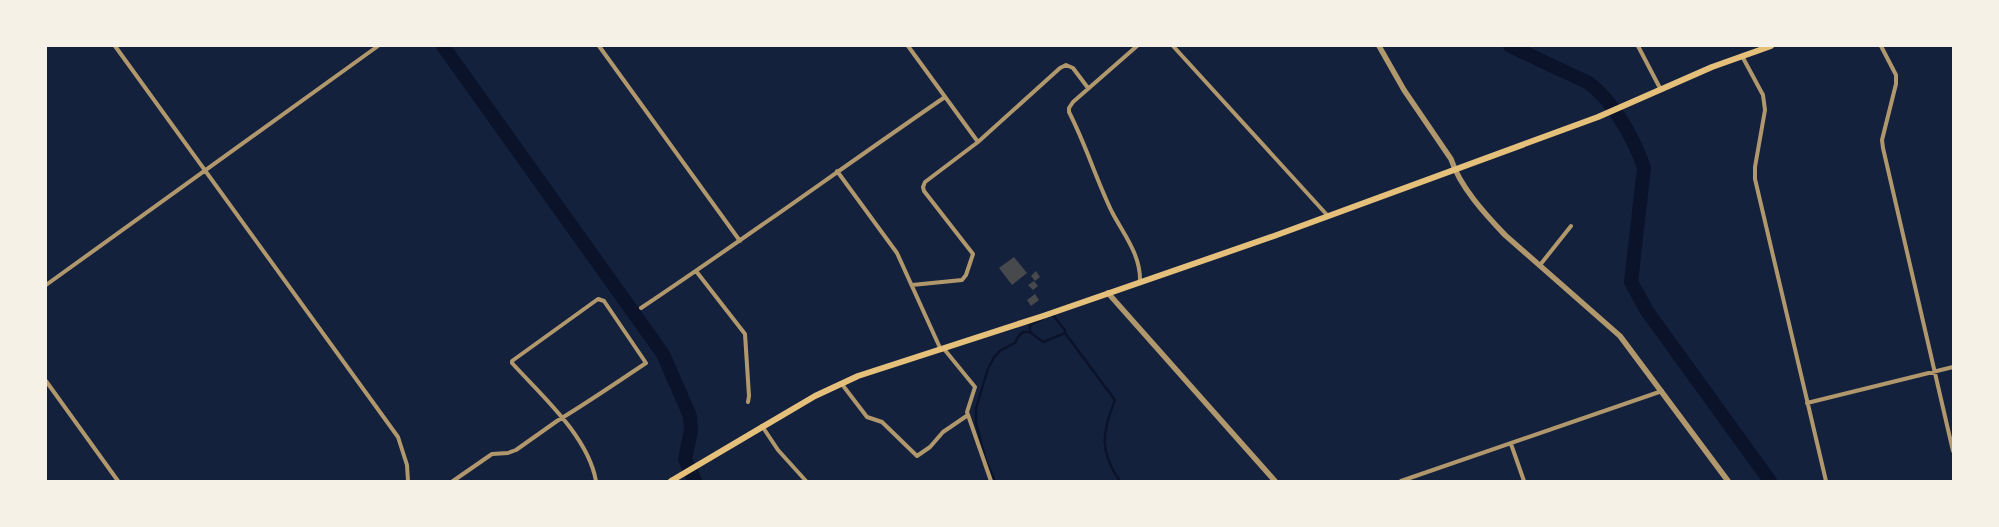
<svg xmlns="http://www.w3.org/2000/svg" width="1999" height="527" font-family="Figtree,sans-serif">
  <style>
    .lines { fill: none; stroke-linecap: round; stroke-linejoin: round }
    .stream { stroke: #0b132b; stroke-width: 2.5 }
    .river { stroke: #0b132b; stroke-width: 14 }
    .building { fill: #48494c }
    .minor { stroke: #b1986c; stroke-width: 4 }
    .tertiary { stroke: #b1986c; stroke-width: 5.5 }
    .secondary { stroke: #e5c07b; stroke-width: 6 }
  </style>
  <rect width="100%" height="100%" fill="#14213d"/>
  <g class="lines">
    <path class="stream" d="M 1030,332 L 1030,325 L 1044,318
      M 1065,333 L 1115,400 C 1102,432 1099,452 1120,481
      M 995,481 L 986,461 L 976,423 L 976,408 L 988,369 L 994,357 L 1001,350 L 1015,343 L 1018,337 L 1023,332 L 1030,332 L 1043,342 L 1065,333 L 1065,330 L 1052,314"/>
    <path class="river" d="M 443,46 L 663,354 L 690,416 L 691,431 L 685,459 L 695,481
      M 1510,46 L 1589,83 C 1613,101 1635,140 1644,168 L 1631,282 L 1647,311 L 1770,481"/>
  </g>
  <path class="building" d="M 1014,257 L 1027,273 L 1012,285 L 999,268 Z
    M 1036,271 L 1040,277 L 1035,281 L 1031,276 Z
    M 1034,281 L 1038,286 L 1033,290 L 1028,285 Z
    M 1035,294 L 1039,300 L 1031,306 L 1027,300 Z"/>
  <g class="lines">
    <path class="minor" d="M 115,46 L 398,437 L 407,465 L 408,481
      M 599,46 L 740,241
      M 908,46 L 978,142
      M 1137,46 L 1073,102 L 1069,108 L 1069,112 C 1086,145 1096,179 1112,212 C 1124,235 1141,255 1140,282
      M 1173,46 L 1328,216
      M 1638,46 L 1661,90
      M 1881,46 L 1896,75 L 1896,84 L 1882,140 L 1883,148 L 1953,451
      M 1742,56 L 1763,95 L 1765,110 L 1755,167 L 1755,179 L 1826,481
      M 837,171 L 897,253 L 941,350
      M 1540,265 L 1571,226
      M 696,271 L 745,334 L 749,396 L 748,402
      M 46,285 L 378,46
      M 912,285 L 962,280 L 966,275 L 973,254 L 924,191 L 923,187 L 925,182 L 978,142 L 1060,68 L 1066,65 L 1073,68 L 1088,88
      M 641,308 C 743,240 843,167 945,97
      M 944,349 L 975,387 L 967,412 L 991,481
      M 46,381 L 118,481
      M 841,383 L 867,417 L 882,422 L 917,456 L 930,447 L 943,432 L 968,415
      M 1807,403 L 1953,367
      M 762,426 L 778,450 L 806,481
      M 1511,444 L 1524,481
      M 453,481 L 492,454 L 508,453 L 516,450 L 557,421 C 587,403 616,383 646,363 L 604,301 L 598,299 L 512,361 L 512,363 C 542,396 588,436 596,481
      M 1401,481 L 1662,391"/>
    <path class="tertiary" d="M 1379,46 L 1404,90 L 1451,159 C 1460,187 1485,214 1505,235 L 1620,336 L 1728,481
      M 1108,293 L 1275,481"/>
    <path class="secondary" d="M 671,481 L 815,396 L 858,376 L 1043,316 L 1274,236 L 1598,117 L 1712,67 L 1771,46"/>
  </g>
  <rect width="1999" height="527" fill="none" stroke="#f6f1e7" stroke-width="94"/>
</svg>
